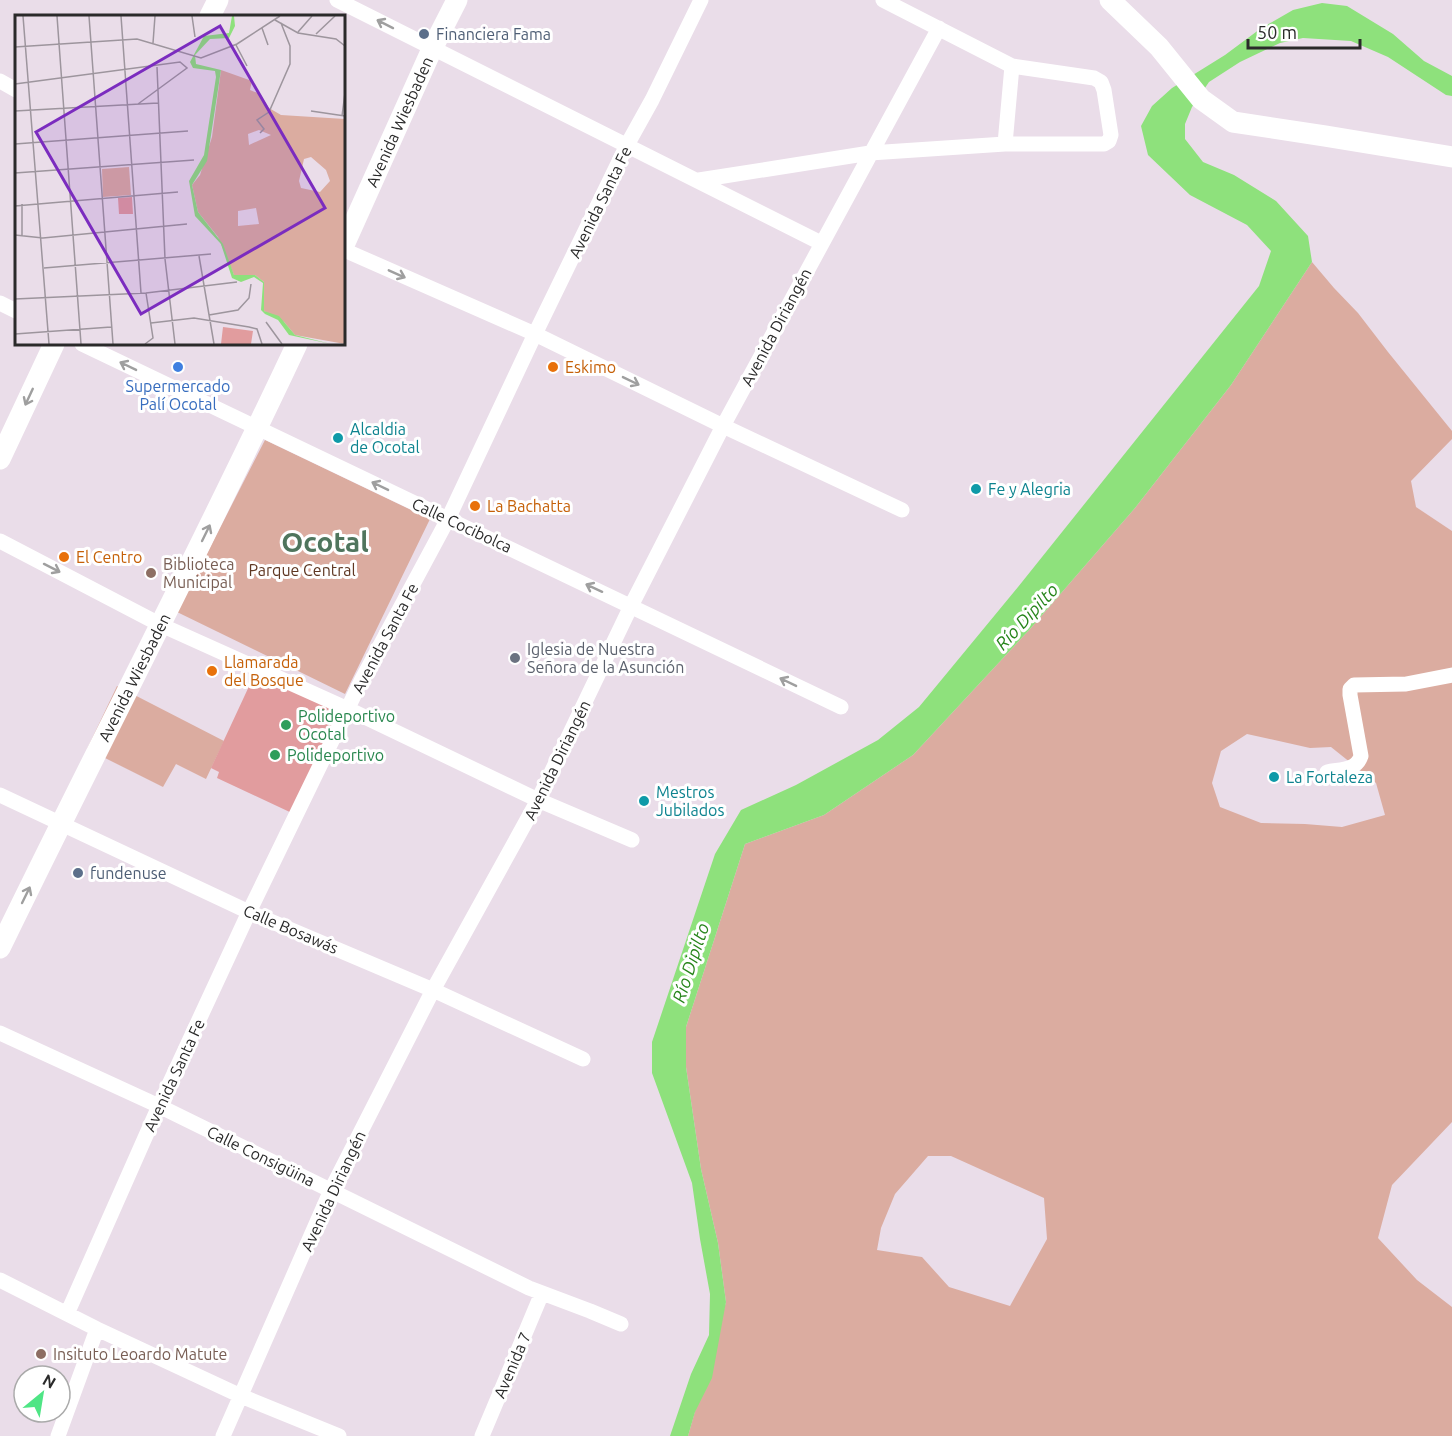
<svg xmlns="http://www.w3.org/2000/svg" width="1452" height="1436" font-family="Ubuntu,sans-serif">
  <style>
    .green { fill: #dbaca0; fill-rule: evenodd }
    .pitch { fill: #e19c9e }
    .water { fill: #8ee17c }
    .lines { fill: none; stroke-linecap: round; stroke-linejoin: round }
    .street { stroke: #fff; stroke-width: 15 }
    .secondary { stroke: #fff; stroke-width: 21 }
    .oneway { stroke: #9f9f9f }
    .service-dot { fill: #5c6f8a; stroke: #fff; stroke-width: 2 }
    .shop-dot { fill: #3f7fe0; stroke: #fff; stroke-width: 2 }
    .food-dot { fill: #e8710a; stroke: #fff; stroke-width: 2 }
    .culture-dot { fill: #0f9aa8; stroke: #fff; stroke-width: 2 }
    .education-dot { fill: #8d6e63; stroke: #fff; stroke-width: 2 }
    .worship-dot { fill: #6b7280; stroke: #fff; stroke-width: 2 }
    .leisure-dot { fill: #2e9e5b; stroke: #fff; stroke-width: 2 }
    .labels { text-anchor: middle; stroke-width: 6; stroke-linejoin: round; paint-order: stroke }
    .service-label { font-size: 16px; fill: #4e5e75; stroke: #fff; text-anchor: start }
    .street-label { font-size: 16px; fill: #2a2a2a; stroke: #fff }
    .food-label { font-size: 16px; fill: #c56008; stroke: #fff; text-anchor: start }
    .shop-label { font-size: 16px; fill: #366cbe; stroke: #fff }
    .culture-label { font-size: 16px; fill: #0d838f; stroke: #fff; text-anchor: start }
    .education-label { font-size: 16px; fill: #785e54; stroke: #fff; text-anchor: start }
    .park-label { font-size: 16px; fill: #5e3722; stroke: #fff }
    .worship-label { font-size: 16px; fill: #5b616d; stroke: #fff; text-anchor: start }
    .leisure-label { font-size: 16px; fill: #27864d; stroke: #fff; text-anchor: start }
    .water-label { font-size: 18px; font-style: italic; fill: #27851b; stroke: #fff }
    .town-label { font-size: 28px; font-weight: bold; fill: #4f755d; stroke: #fff }
    .inset-road { fill: none; stroke: #9d959d; stroke-width: 1.5 }
    .view { fill: #7b2cbf; fill-opacity: 0.15; stroke: #7b2cbf; stroke-width: 3 }
    .inset-edge { fill: none; stroke: #2a2a2a; stroke-width: 3 }
  </style>
  <rect width="100%" height="100%" fill="#eadde9"/>
  <path class="green" d="M 1312,262 L 1334,288 L 1358,313 L 1388,352 L 1452,431 L 1452,439 L 1411,481 L 1416,507 L 1452,531 L 1452,1122 L 1392,1185 L 1378,1238 L 1417,1280 L 1452,1307 L 1452,1436 L 688,1436 L 726,1302 L 718,1243 L 701,1169 L 686,1067 L 686,1027 L 745,844 L 824,815 L 913,755 L 1030,629 L 1135,508 L 1231,385 ZM 1247,734 L 1310,748 L 1331,747 L 1376,783 L 1385,815 L 1342,827 L 1305,824 L 1261,823 L 1220,807 L 1212,783 L 1221,751 ZM 928,1156 L 951,1156 L 1044,1198 L 1047,1239 L 1010,1306 L 949,1287 L 922,1257 L 877,1250 L 881,1228 L 895,1194 Z
    M 265,440 L 430,519 L 345,694 L 177,612 Z
    M 117,686 L 224,741 L 206,779 L 176,764 L 163,787 L 87,749 Z"/>
  <path class="pitch" d="M 258,667 L 348,709 L 294,814 L 217,778 L 219,772 L 211,768 Z"/>
  <path class="water" d="M 1322,3 L 1347,6 L 1393,34 L 1424,61 L 1452,76 L 1452,96 L 1446,95 L 1388,57 L 1351,41 L 1303,38 L 1280,43 L 1240,62 L 1209,82 L 1192,107 L 1185,124 L 1185,139 L 1203,162 L 1234,175 L 1276,201 L 1308,236 L 1312,262 L 1231,385 L 1135,508 L 1030,629 L 913,755 L 824,815 L 745,844 L 686,1027 L 686,1067 L 701,1169 L 718,1243 L 726,1302 L 712,1378 L 695,1412 L 688,1436 L 670,1436 L 691,1374 L 709,1335 L 710,1294 L 700,1239 L 692,1183 L 652,1073 L 652,1042 L 715,854 L 741,810 L 796,785 L 878,740 L 919,707 L 1018,587 L 1259,286 L 1271,251 L 1247,225 L 1190,195 L 1148,155 L 1141,126 L 1152,106 L 1172,88 L 1225,55 L 1260,29 L 1293,10 Z"/>
  <g class="lines">
    <path class="street" d="M 337,0 L 821,243
      M 0,81 L 16,90
      M 1005,144 L 1012,66
      M 699,180 L 870,153 L 1005,144 L 1104,144 L 1109,141 L 1111,135 L 1104,90 L 1101,82 L 1094,78 L 1012,66 L 883,0
      M 344,250 L 535,334 L 723,426 L 902,510
      M 0,303 L 16,311
      M 82,344 L 841,707
      M 0,541 L 161,625 L 348,709 L 538,800 L 632,840
      M 1327,772 C 1340,769 1356,771 1361,756 L 1350,695 L 1350,689 L 1354,685 L 1406,684 L 1452,675
      M 0,795 L 249,912 L 433,990 L 583,1059
      M 0,1033 L 159,1106 L 529,1288 L 590,1311 L 621,1324
      M 0,1280 L 97,1329 L 241,1396 L 339,1436
      M 67,1314 L 159,1106 L 249,912 L 362,679 L 448,519 L 535,334 L 627,145 L 652,100 L 701,0
      M 58,1436 L 97,1329
      M 223,1436 L 331,1190 L 433,990 L 538,800 L 631,606 L 723,426 L 939,28
      M 482,1436 L 542,1293"/>
    <g class="secondary">
      <path d="M 1110,0 L 1159,47 L 1201,99 L 1233,122 L 1325,136 L 1452,157"/>
      <path d="M 210,16 L 218,0"/>
      <path id="s1" d="M 344,245 L 432,49 L 457,0"/>
      <path d="M 0,459 L 54,344"/>
      <path id="s2" d="M 0,948 C 98,746 202,547 297,344"/>
    </g>
  </g>
  <defs><path id="oneway-shaft" d="M-6 0H5M1.5-3L5.5 0L1.5 3" fill="none" stroke-width="1.6" stroke-linecap="round" stroke-linejoin="round" transform="scale(1.5)"/></defs>
  <g class="oneway">
    <use href="#oneway-shaft" transform="translate(385 24) rotate(-153)"/>
    <use href="#oneway-shaft" transform="translate(397 274) rotate(24)"/>
    <use href="#oneway-shaft" transform="translate(128 366) rotate(-154)"/>
    <use href="#oneway-shaft" transform="translate(631 381) rotate(26)"/>
    <use href="#oneway-shaft" transform="translate(29 397) rotate(115)"/>
    <use href="#oneway-shaft" transform="translate(380 486) rotate(-154)"/>
    <use href="#oneway-shaft" transform="translate(206 533) rotate(-64)"/>
    <use href="#oneway-shaft" transform="translate(52 568) rotate(27)"/>
    <use href="#oneway-shaft" transform="translate(594 588) rotate(-155)"/>
    <use href="#oneway-shaft" transform="translate(788 682) rotate(-154)"/>
    <use href="#oneway-shaft" transform="translate(26 895) rotate(-64)"/>
  </g>
  <g class="service-dot">
    <circle cx="424" cy="34" r="6"/>
    <circle cx="78" cy="873" r="6"/>
  </g>
  <circle class="shop-dot" cx="178" cy="367" r="6"/>
  <g class="food-dot">
    <circle cx="553" cy="367" r="6"/>
    <circle cx="475" cy="506" r="6"/>
    <circle cx="64" cy="557" r="6"/>
    <circle cx="212" cy="671" r="6"/>
  </g>
  <g class="culture-dot">
    <circle cx="338" cy="438" r="6"/>
    <circle cx="976" cy="489" r="6"/>
    <circle cx="1274" cy="777" r="6"/>
    <circle cx="644" cy="801" r="6"/>
  </g>
  <g class="education-dot">
    <circle cx="151" cy="573" r="6"/>
    <circle cx="41" cy="1354" r="6"/>
  </g>
  <circle class="worship-dot" cx="515" cy="658" r="6"/>
  <g class="leisure-dot">
    <circle cx="286" cy="725" r="6"/>
    <circle cx="275" cy="755" r="6"/>
  </g>
  <g class="labels">
    <g class="service-label">
      <text x="436" y="40">Financiera Fama</text>
      <text x="90" y="879">fundenuse</text>
    </g>
    <g class="street-label">
      <text dy="6" stroke="none"><textPath href="#s1" startOffset="135">Avenida Wiesbaden</textPath></text>
      <text transform="translate(600 202) rotate(-64)" y="6">Avenida Santa Fe</text>
      <text transform="translate(776 327) rotate(-62)" y="6">Avenida Diriangén</text>
      <text transform="translate(462 525) rotate(25)" y="6">Calle Cocibolca</text>
      <text transform="translate(385 638) rotate(-62)" y="6">Avenida Santa Fe</text>
      <text dy="6" stroke="none"><textPath href="#s2" startOffset="302">Avenida Wiesbaden</textPath></text>
      <text transform="translate(557 760) rotate(-64)" y="6">Avenida Diriangén</text>
      <text transform="translate(291 929) rotate(23)" y="6">Calle Bosawás</text>
      <text transform="translate(174 1075) rotate(-65)" y="6">Avenida Santa Fe</text>
      <text transform="translate(261 1156) rotate(26)" y="6">Calle Consigüina</text>
      <text transform="translate(333 1191) rotate(-65)" y="6">Avenida Diriangén</text>
      <text transform="translate(512 1365) rotate(-67)" y="6">Avenida 7</text>
    </g>
    <g class="food-label">
      <text x="565" y="373">Eskimo</text>
      <text x="487" y="512">La Bachatta</text>
      <text x="76" y="563">El Centro</text>
      <text x="224" y="668">Llamarada<tspan x="224" dy="18">del Bosque</tspan></text>
    </g>
    <g class="shop-label">
      <text x="178" y="392">Supermercado<tspan x="178" dy="18">Palí Ocotal</tspan></text>
    </g>
    <g class="culture-label">
      <text x="350" y="435">Alcaldia<tspan x="350" dy="18">de Ocotal</tspan></text>
      <text x="988" y="495">Fe y Alegria</text>
      <text x="1286" y="783">La Fortaleza</text>
      <text x="656" y="798">Mestros<tspan x="656" dy="18">Jubilados</tspan></text>
    </g>
    <g class="education-label">
      <text x="163" y="570">Biblioteca<tspan x="163" dy="18">Municipal</tspan></text>
      <text x="53" y="1360">Insituto Leoardo Matute</text>
    </g>
    <g class="park-label">
      <text x="302" y="576">Parque Central</text>
    </g>
    <g class="worship-label">
      <text x="527" y="655">Iglesia de Nuestra<tspan x="527" dy="18">Señora de la Asunción</tspan></text>
    </g>
    <g class="leisure-label">
      <text x="298" y="722">Polideportivo<tspan x="298" dy="18">Ocotal</tspan></text>
      <text x="287" y="761">Polideportivo</text>
    </g>
    <g class="water-label">
      <text transform="translate(1027 617) rotate(-47)" y="6">Río Dipilto</text>
      <text transform="translate(691 963) rotate(-72)" y="6">Río Dipilto</text>
    </g>
    <g class="town-label">
      <text x="325" y="552">Ocotal</text>
    </g>
  </g>
  <g transform="translate(15 15)">
    <rect width="330" height="330" fill="#eadde9"/>
    <path d="M 206,55 L 237,66 L 235,75 L 245,79 L 254,93 L 266,100 L 330,104 L 330,329 L 280,320 L 269,307 L 249,296 L 249,267 L 240,260 L 219,260 L 203,222 L 183,197 L 177,170 L 185,160 L 197,122 ZM 244,115 L 256,120 L 234,130 L 233,119 ZM 296,142 L 311,155 L 315,166 L 305,177 L 286,173 L 284,166 L 289,144 ZM 241,193 L 244,209 L 223,211 L 223,196 ZM 114,152 L 116,180 L 88,182 L 87,154 Z" fill="#dbaca0" fill-rule="evenodd"/>
    <path d="M 117,182 L 118,199 L 104,199 L 103,183 ZM 208,312 L 238,316 L 236,329 L 206,329 Z" fill="#e19c9e"/>
    <path d="M 217,1 L 219,1 L 220,11 L 214,23 L 195,24 L 180,40 L 181,49 L 206,55 L 192,146 L 177,170 L 183,197 L 208,229 L 219,260 L 240,260 L 249,267 L 249,296 L 264,301 L 280,320 L 316,329 L 274,320 L 263,305 L 250,299 L 246,295 L 248,268 L 239,262 L 226,267 L 217,263 L 206,229 L 180,201 L 174,166 L 189,140 L 201,62 L 200,56 L 178,53 L 175,47 L 189,21 L 214,18 Z" fill="#8ee17c"/>
    <path class="inset-road" d="M 8,1 L 34,329M 42,1 L 66,329M 74,1 L 98,329M 106,1 L 126,278M 177,1 L 180,22M 260,5 L 283,18 L 321,24 L 330,31M 247,13 L 253,30M 283,17 L 297,1M 301,19 L 320,1M 138,28 L 140,1M 221,30 L 232,51M 0,32 L 122,24 L 186,43 L 222,29 L 265,1M 142,52 L 150,244 L 160,329M 0,69 L 165,47 L 172,53 L 123,89M 0,96 L 143,88M 296,96 L 330,101M 327,101 L 330,78M 245,118 L 249,114 L 242,105 L 254,97 L 275,49 L 275,31 L 266,8M 0,129 L 173,116M 0,158 L 179,145M 0,191 L 163,177M 0,220 L 28,223 L 172,209M 7,221 L 7,189M 184,241 L 199,329M 29,253 L 196,239M 0,284 L 131,278 L 222,267M 194,300 L 223,295 L 234,283 L 236,269M 251,307 L 267,329M 136,308 L 179,303 L 234,312 L 242,314 L 247,329M 0,319 L 96,312M 130,329 L 138,323 L 131,278"/>
    <path class="view" d="M 205,11 L 310,193 L 126,299 L 21,117 Z"/>
    <rect width="330" height="330" class="inset-edge"/>
  </g>
  <g transform="translate(42 1394) rotate(30)"><circle r="28" fill="#ffffff" stroke="#aaaaaa" stroke-width="1.5"/>
  <path d="M0-4.5L10 22L0 15L-10 22Z" fill="#4fe585"/>
  <text y="-9" font-size="16" font-weight="bold" text-anchor="middle" fill="#2a2a2a">N</text>
  </g>
  <path d="M1248 39v9h112v-9" fill="none" stroke="#2a2a2a" stroke-width="3"/>
  <text x="1257" y="39" font-size="18" fill="#2a2a2a" stroke="#ffffff" stroke-width="4.5" paint-order="stroke">50 m</text>
</svg>
